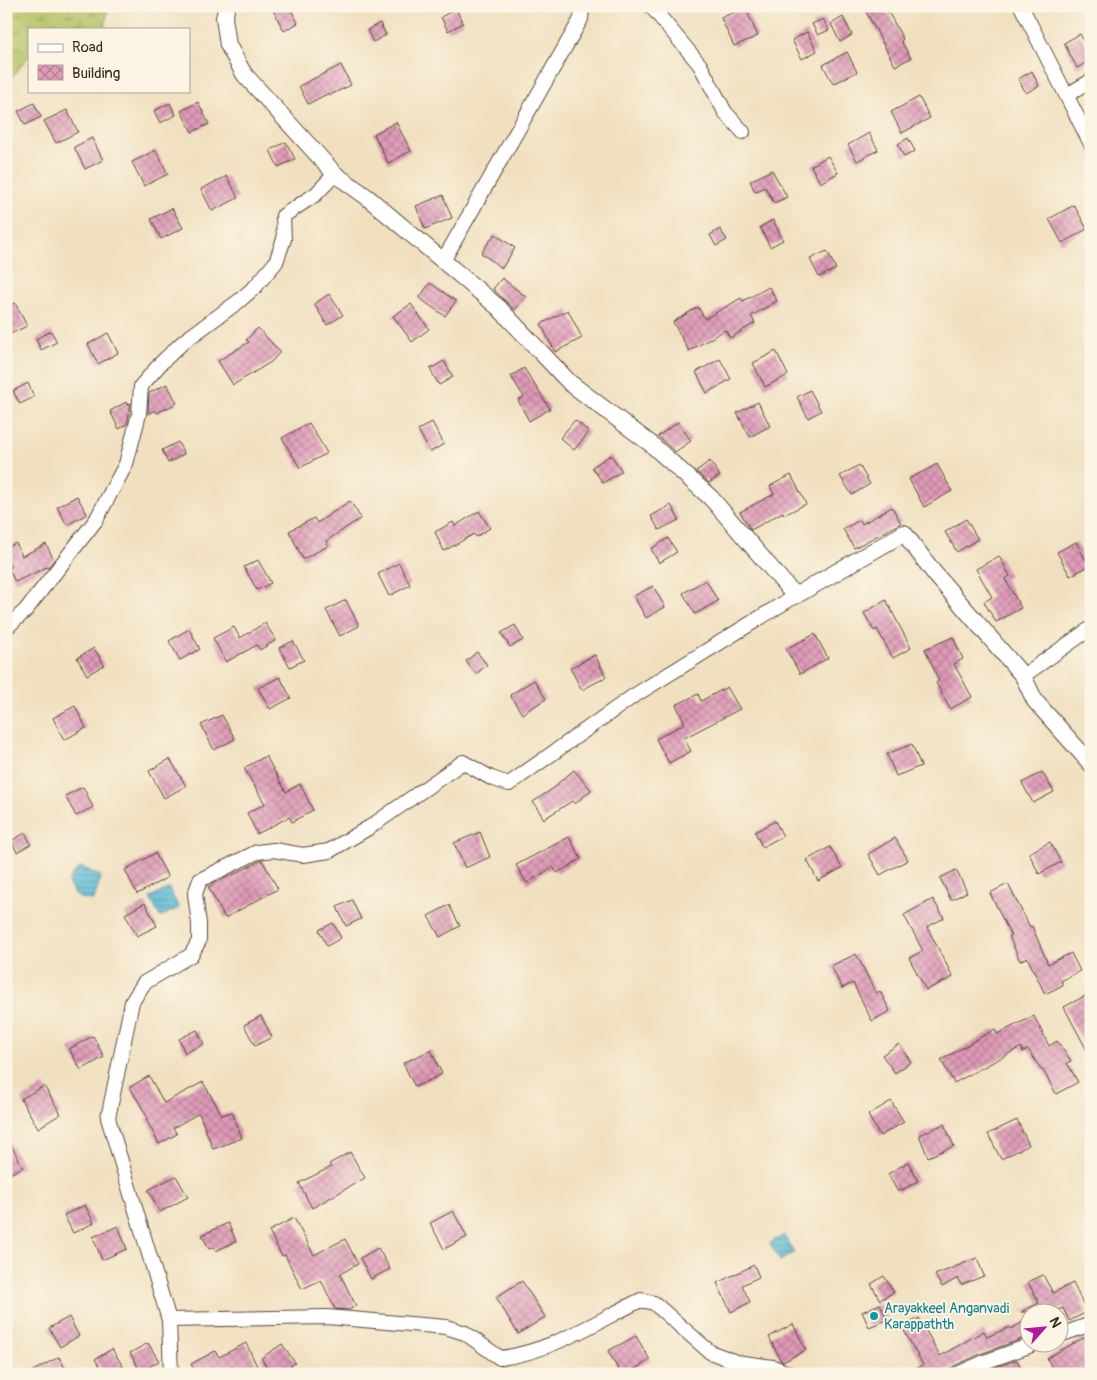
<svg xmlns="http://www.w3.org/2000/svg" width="1097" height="1380" font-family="Pangolin,sans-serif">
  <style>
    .wetland { fill: url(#wetland-marsh); stroke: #787642 }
    .water { fill: url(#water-rules); stroke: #49717a }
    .building { fill: url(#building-cross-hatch) }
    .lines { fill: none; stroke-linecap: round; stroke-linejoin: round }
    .minor-casing { stroke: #564536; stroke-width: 16 }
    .tertiary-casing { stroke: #564536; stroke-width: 18 }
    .minor { stroke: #fff; stroke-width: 14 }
    .tertiary { stroke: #fff; stroke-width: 16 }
    .culture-dot { fill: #0f9aa8; stroke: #fcf5e5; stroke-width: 2 }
    .labels { text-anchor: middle; stroke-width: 4; stroke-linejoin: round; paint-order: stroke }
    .culture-label { font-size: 14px; fill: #0d838f; stroke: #fcf5e5; text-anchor: start }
  </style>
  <defs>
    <pattern id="wetland-marsh" width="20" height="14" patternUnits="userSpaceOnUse" patternTransform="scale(1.25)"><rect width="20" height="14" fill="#b4c265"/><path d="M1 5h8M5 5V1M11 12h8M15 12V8" fill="none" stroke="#949e53"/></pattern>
    <pattern id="water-rules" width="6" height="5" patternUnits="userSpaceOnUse" patternTransform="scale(1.25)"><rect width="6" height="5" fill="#57b8d6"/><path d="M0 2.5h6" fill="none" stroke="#4996ad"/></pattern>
    <pattern id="building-cross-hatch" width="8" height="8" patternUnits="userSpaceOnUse" patternTransform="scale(1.25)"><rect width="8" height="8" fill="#df9ab8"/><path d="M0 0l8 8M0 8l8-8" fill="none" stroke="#b67e95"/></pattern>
  </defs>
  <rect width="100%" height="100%" fill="#fcf5e5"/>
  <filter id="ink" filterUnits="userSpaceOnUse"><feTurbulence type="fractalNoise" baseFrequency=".02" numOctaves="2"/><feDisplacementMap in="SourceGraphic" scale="10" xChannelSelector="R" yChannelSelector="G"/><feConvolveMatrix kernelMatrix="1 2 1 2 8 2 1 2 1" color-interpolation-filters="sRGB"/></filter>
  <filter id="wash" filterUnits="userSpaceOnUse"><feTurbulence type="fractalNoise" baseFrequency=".0096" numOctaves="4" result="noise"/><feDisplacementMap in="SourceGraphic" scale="20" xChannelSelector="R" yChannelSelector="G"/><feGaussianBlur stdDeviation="1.12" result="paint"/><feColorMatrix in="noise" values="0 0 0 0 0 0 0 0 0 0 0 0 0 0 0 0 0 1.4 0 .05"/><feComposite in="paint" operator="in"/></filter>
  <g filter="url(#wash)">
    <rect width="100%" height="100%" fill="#f0e0c0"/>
    <path class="wetland" d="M 6,6 L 109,6 L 104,29 L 29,29 L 29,56 L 6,84 Z"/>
    <path class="water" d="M 81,867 L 101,876 L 94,900 C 78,900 76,897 68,883 L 72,874 Z
      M 169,888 L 179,908 L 160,917 L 150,898 Z
      M 784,1235 L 794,1253 L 780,1261 L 770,1243 Z"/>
    <g id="blocks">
      <path class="building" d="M 271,6 L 289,6 L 298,23 L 284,31 Z
        M 863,6 L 885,6 L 903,39 L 901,41 L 911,58 L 895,66 Z
        M 745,7 L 758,36 L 734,46 L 721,18 Z
        M 456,9 L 463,23 L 448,31 L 441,17 Z
        M 843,17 L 852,35 L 840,42 L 831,24 Z
        M 823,19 L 829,30 L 818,35 L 812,24 Z
        M 380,23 L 386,35 L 373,42 L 367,30 Z
        M 807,32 L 817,51 L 802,59 L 792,40 Z
        M 1080,34 L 1091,54 L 1091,60 L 1077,68 L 1064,43 Z
        M 847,52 L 857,72 L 833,84 L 823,65 Z
        M 341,65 L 351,85 L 330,95 L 329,93 L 308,104 L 299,86 Z
        M 1032,71 L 1039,86 L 1026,93 L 1018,79 Z
        M 919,97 L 930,118 L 902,133 L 891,112 Z
        M 198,102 L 209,124 L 192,132 L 181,111 Z
        M 34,103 L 41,117 L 25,125 L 18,111 Z
        M 170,103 L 176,115 L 160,123 L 154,111 Z
        M 67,110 L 78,132 L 56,143 L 44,121 Z
        M 396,122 L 411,151 L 388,163 L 374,134 Z
        M 869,133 L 878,150 L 857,161 L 848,145 Z
        M 92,138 L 103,160 L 85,169 L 74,147 Z
        M 908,138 L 915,151 L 904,157 L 898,144 Z
        M 286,142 L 295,159 L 278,167 L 270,150 Z
        M 156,150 L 168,174 L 144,186 L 132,162 Z
        M 828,156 L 838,173 L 820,183 L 811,166 Z
        M 772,170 L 787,197 L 774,203 L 765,187 L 755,192 L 750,181 Z
        M 227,176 L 238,198 L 212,211 L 201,189 Z
        M 443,195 L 452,218 L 425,229 L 416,206 Z
        M 1074,205 L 1087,229 L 1062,243 L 1049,219 Z
        M 172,208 L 183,228 L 161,239 L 151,219 Z
        M 773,220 L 783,240 L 770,247 L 760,227 Z
        M 720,229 L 727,240 L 716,246 L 710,235 Z
        M 495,234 L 515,248 L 502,268 L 481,253 Z
        M 827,251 L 836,269 L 819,277 L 810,259 Z
        M 502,278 L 526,297 L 515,310 L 493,289 Z
        M 430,283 L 456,301 L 445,316 L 419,298 Z
        M 769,287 L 777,301 L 751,316 L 755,323 L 730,338 L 725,330 L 689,351 L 673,322 L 698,307 L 705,319 L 741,298 L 743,301 Z
        M 329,294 L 343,315 L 327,325 L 314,304 Z
        M 15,303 L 27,326 L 6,336 L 6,307 Z
        M 411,304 L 429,329 L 412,342 L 393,316 Z
        M 568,310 L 582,338 L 555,352 L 541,324 Z
        M 258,328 L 280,352 L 271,362 L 233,385 L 218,361 L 249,342 L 246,340 Z
        M 51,331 L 57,342 L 41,350 L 36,339 Z
        M 108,333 L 118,353 L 98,364 L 88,344 Z
        M 776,351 L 788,375 L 765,387 L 753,363 Z
        M 720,359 L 731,379 L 707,393 L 696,372 Z
        M 444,361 L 453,377 L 439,385 L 430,369 Z
        M 524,368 L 550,409 L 529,421 L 518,400 L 524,397 L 511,376 Z
        M 28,383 L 34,397 L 20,404 L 13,391 Z
        M 167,384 L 177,403 L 157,413 L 155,410 L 148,414 L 149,393 Z
        M 810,390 L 821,411 L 808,418 L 797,397 Z
        M 126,402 L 127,405 L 131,403 L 127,424 L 119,429 L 110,411 Z
        M 758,402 L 770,426 L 750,437 L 737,413 Z
        M 575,420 L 589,432 L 574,450 L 560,438 Z
        M 432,422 L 444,444 L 430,452 L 418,430 Z
        M 678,422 L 691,441 L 675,452 L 658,436 Z
        M 309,423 L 327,453 L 300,468 L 282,438 Z
        M 178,442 L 184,454 L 168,463 L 162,450 Z
        M 611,455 L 622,471 L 603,483 L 592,467 Z
        M 710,461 L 720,476 L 709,483 L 696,471 Z
        M 937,464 L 952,491 L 924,507 L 909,479 Z
        M 859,465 L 870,484 L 852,495 L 840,476 Z
        M 791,475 L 806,504 L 784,515 L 783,512 L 751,530 L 740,512 L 774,494 L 770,486 Z
        M 77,496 L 87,514 L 67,525 L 57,507 Z
        M 350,501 L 361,518 L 326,541 L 328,546 L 303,559 L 289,531 L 314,518 L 317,523 Z
        M 671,505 L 679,520 L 659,530 L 651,516 Z
        M 892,507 L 901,523 L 854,548 L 843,529 L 860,520 L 862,524 Z
        M 479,511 L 490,528 L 476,537 L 474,534 L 444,551 L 435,532 L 453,522 L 455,526 Z
        M 966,519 L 978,539 L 957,552 L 945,532 Z
        M 668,538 L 677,552 L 659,563 L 651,549 Z
        M 1076,542 L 1089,566 L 1070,576 L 1057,552 Z
        M 16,543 L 22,556 L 46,544 L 54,560 L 49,566 L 15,582 L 9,569 L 11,568 L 6,558 L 6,548 Z
        M 999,556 L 1010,576 L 1005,579 L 1021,608 L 996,622 L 984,602 L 992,597 L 976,569 Z
        M 258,560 L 271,583 L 257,590 L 244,567 Z
        M 399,563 L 410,585 L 389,596 L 378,574 Z
        M 706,580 L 718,601 L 695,614 L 683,593 Z
        M 653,586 L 665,607 L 646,618 L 634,596 Z
        M 346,600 L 359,626 L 340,636 L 326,610 Z
        M 886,600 L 911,648 L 893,658 L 877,629 L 874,631 L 864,613 Z
        M 265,623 L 276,640 L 260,650 L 257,645 L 226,662 L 213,638 L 234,627 L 240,638 Z
        M 515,625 L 523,640 L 510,647 L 501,633 Z
        M 189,629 L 200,649 L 180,660 L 169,641 Z
        M 815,634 L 828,658 L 800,674 L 786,649 Z
        M 953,637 L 963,659 L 954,664 L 972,697 L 950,709 L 936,683 L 939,681 L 925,649 Z
        M 293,641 L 304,660 L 290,667 L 279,648 Z
        M 94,648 L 104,665 L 87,675 L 77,658 Z
        M 477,652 L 487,665 L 476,674 L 466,661 Z
        M 595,655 L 606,677 L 582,690 L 570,668 Z
        M 280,677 L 291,698 L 270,709 L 258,688 Z
        M 534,680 L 546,699 L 522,714 L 510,695 Z
        M 727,687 L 740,709 L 684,738 L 691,751 L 669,763 L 656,739 L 685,723 L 676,705 L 698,694 L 701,701 Z
        M 75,706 L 86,728 L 64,740 L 53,718 Z
        M 222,715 L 235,739 L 214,750 L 201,725 Z
        M 912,744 L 921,766 L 896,776 L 887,754 Z
        M 266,756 L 286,792 L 300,784 L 313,810 L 292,822 L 289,817 L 257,834 L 247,813 L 265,804 L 244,768 Z
        M 170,759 L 186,786 L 164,798 L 149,771 Z
        M 574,770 L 591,790 L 575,804 L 572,801 L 544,819 L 533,802 L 558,785 L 557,784 Z
        M 1042,772 L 1054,792 L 1033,803 L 1022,783 Z
        M 83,787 L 93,807 L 76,816 L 65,796 Z
        M 775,821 L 783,836 L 762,847 L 755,832 Z
        M 480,832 L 490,857 L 465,868 L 454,843 Z
        M 25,833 L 31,844 L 17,852 L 11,841 Z
        M 569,837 L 581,859 L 557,873 L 553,867 L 527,883 L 516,865 Z
        M 895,838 L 908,860 L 880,875 L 868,854 Z
        M 1050,842 L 1061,862 L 1039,874 L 1029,853 Z
        M 830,847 L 842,868 L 818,881 L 807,860 Z
        M 155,853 L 168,877 L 137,894 L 125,870 Z
        M 262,860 L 278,889 L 225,918 L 208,887 Z
        M 956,870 L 967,892 L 951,900 L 940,878 Z
        M 1008,884 L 1030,927 L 1032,926 L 1048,964 L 1071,953 L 1080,971 L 1061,981 L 1063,985 L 1045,994 L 1027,957 L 1020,961 L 1009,936 L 1011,936 L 990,893 Z
        M 933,899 L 944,918 L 927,927 L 953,977 L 926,990 L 909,958 L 923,951 L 904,915 Z
        M 352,900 L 361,919 L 346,926 L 337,907 Z
        M 145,903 L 157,926 L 137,936 L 125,914 Z
        M 449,905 L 460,926 L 440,937 L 428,916 Z
        M 333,923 L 341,938 L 327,946 L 319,930 Z
        M 856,954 L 876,993 L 880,991 L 890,1011 L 872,1021 L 853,983 L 842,988 L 831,966 Z
        M 1085,996 L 1091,1007 L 1091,1058 L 1064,1007 Z
        M 261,1016 L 272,1037 L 255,1046 L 244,1025 Z
        M 1034,1016 L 1049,1046 L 1057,1041 L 1071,1061 L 1067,1063 L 1078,1082 L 1056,1094 L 1043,1070 L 1042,1071 L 1028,1049 L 1023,1052 L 1021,1047 L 954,1083 L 941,1060 L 995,1029 L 997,1034 Z
        M 197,1030 L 204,1044 L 185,1053 L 179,1039 Z
        M 93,1036 L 104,1057 L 81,1070 L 69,1049 Z
        M 899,1044 L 911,1062 L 895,1073 L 882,1055 Z
        M 431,1050 L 442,1074 L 415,1087 L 403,1063 Z
        M 149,1076 L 164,1103 L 203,1082 L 222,1115 L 232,1112 L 242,1138 L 213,1149 L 199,1113 L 173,1128 L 177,1134 L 159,1144 L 146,1119 L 148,1118 L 130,1087 Z
        M 44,1086 L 61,1114 L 38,1128 L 21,1099 Z
        M 891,1101 L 904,1122 L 880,1136 L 868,1115 Z
        M 1017,1120 L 1029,1145 L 1001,1159 L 988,1134 Z
        M 944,1124 L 954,1146 L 928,1157 L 919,1135 Z
        M 6,1136 L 23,1167 L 6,1176 Z
        M 350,1152 L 365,1178 L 312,1208 L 299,1183 L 331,1167 L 329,1164 Z
        M 908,1162 L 918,1181 L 898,1192 L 888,1174 Z
        M 176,1176 L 188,1197 L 160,1212 L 148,1190 Z
        M 85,1205 L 94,1223 L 73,1233 L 64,1215 Z
        M 453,1211 L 467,1237 L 444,1249 L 430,1223 Z
        M 294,1218 L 314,1255 L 345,1239 L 358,1264 L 340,1274 L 356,1306 L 349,1310 L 335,1309 L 321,1280 L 302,1289 L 285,1255 L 282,1256 L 269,1231 Z
        M 228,1223 L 236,1241 L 216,1251 L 214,1247 L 209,1249 L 202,1235 Z
        M 118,1226 L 127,1249 L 102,1260 L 93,1237 Z
        M 378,1248 L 390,1269 L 371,1279 L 360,1258 Z
        M 977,1258 L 984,1276 L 961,1285 L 958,1278 L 942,1287 L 935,1275 Z
        M 754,1265 L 759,1277 L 742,1285 L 750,1302 L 731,1312 L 717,1283 Z
        M 1043,1275 L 1053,1293 L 1073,1283 L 1087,1312 L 1069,1321 L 1063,1308 L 1053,1312 L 1021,1312 L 1039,1303 L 1028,1282 Z
        M 884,1276 L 894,1292 L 880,1300 L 871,1284 Z
        M 522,1281 L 545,1317 L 518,1334 L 496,1297 Z
        M 880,1304 L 887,1320 L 869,1327 L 862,1312 Z
        M 69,1317 L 79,1336 L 60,1347 L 49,1328 Z
        M 919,1318 L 940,1356 L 984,1331 L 987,1337 L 1010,1327 L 1011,1329 L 1030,1318 L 1030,1336 L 983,1353 L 954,1366 L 943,1374 L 907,1374 L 923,1365 L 902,1327 Z
        M 793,1324 L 806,1350 L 783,1362 L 781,1361 L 769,1337 Z
        M 636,1336 L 650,1360 L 626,1374 L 621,1374 L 608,1351 Z
        M 1085,1337 L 1091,1349 L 1091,1363 L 1071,1374 L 1055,1374 L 1047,1358 Z
        M 148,1343 L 159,1361 L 141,1372 L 130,1353 Z
        M 246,1343 L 257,1366 L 242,1374 L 237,1374 L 235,1369 L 226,1374 L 196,1374 L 191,1364 L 215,1351 L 219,1357 Z
        M 282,1344 L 295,1363 L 279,1374 L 271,1374 L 261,1358 Z
        M 112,1349 L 124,1368 L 114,1374 L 104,1374 L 95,1359 Z
        M 59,1357 L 68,1374 L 27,1374 Z
        M 1017,1360 L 1024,1374 L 983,1373 L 990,1369 Z"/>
    </g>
  </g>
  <g filter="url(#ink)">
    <use href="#blocks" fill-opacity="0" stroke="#564536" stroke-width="1"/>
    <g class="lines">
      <defs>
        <path id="minor" d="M 651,6 L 700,65 L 725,112 L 743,132
          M 1021,6 L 1091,144
          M 1067,95 L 1091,81
          M 443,261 L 581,19 L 582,6
          M 6,628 L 25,611 L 96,520 L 126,464 L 139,414 L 141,386 L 161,363 L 183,342 L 239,301 L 256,286 L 276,262 L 284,239 L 283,216 L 316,194 L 335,174
          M 1023,676 L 1091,628
          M 169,1320 L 327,1317 L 446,1327 L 465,1333 L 500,1358 C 551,1352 595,1322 641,1300 L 654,1303 L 710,1352 L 736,1362 L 773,1367 L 790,1374
          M 1060,1335 L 1091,1324
          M 171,1374 L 169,1320 L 108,1118 L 132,1002 L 144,983 L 191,955 L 199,941 L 199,924 L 195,894 L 200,880 L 257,852 L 274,850 L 303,855 L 329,851 L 370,827 L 463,762 L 491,778 L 509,784 L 632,697 L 795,596
          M 958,1374 L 987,1361 L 1040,1342"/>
        <path id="tertiary" d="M 227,6 L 224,18 L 228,45 L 244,74 L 335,174 L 367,197 L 498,307 L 570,383 L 651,444 L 711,498 L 795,596 L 904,533 L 935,574 L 1023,676 L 1035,701 L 1091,764"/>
      </defs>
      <use href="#minor" class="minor-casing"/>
      <use href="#tertiary" class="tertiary-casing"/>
      <use href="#minor" class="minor"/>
      <use href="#tertiary" class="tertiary"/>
    </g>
  </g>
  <circle class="culture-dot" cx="874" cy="1316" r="5"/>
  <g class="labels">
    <g class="culture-label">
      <text x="884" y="1313">Arayakkeel Anganvadi<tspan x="884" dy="16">Karappathth</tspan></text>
    </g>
  </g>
  <rect width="1097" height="1380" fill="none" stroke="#fcf5e5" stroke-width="25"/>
  <rect x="28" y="28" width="162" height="65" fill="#fcf5e5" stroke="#afa495"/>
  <rect x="38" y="44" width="25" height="8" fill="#ffffff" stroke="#afa495"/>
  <text x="72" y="52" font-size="15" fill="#3b2a1e">Road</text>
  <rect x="38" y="65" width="25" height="15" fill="url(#building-cross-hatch)" stroke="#afa495"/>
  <text x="72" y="78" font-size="15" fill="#3b2a1e">Building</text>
  <g transform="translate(1044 1328) rotate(63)"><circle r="24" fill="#fcf5e5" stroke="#afa495"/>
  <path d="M0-4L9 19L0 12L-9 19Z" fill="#b5179e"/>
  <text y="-8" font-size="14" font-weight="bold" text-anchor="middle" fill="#3b2a1e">N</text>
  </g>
</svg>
